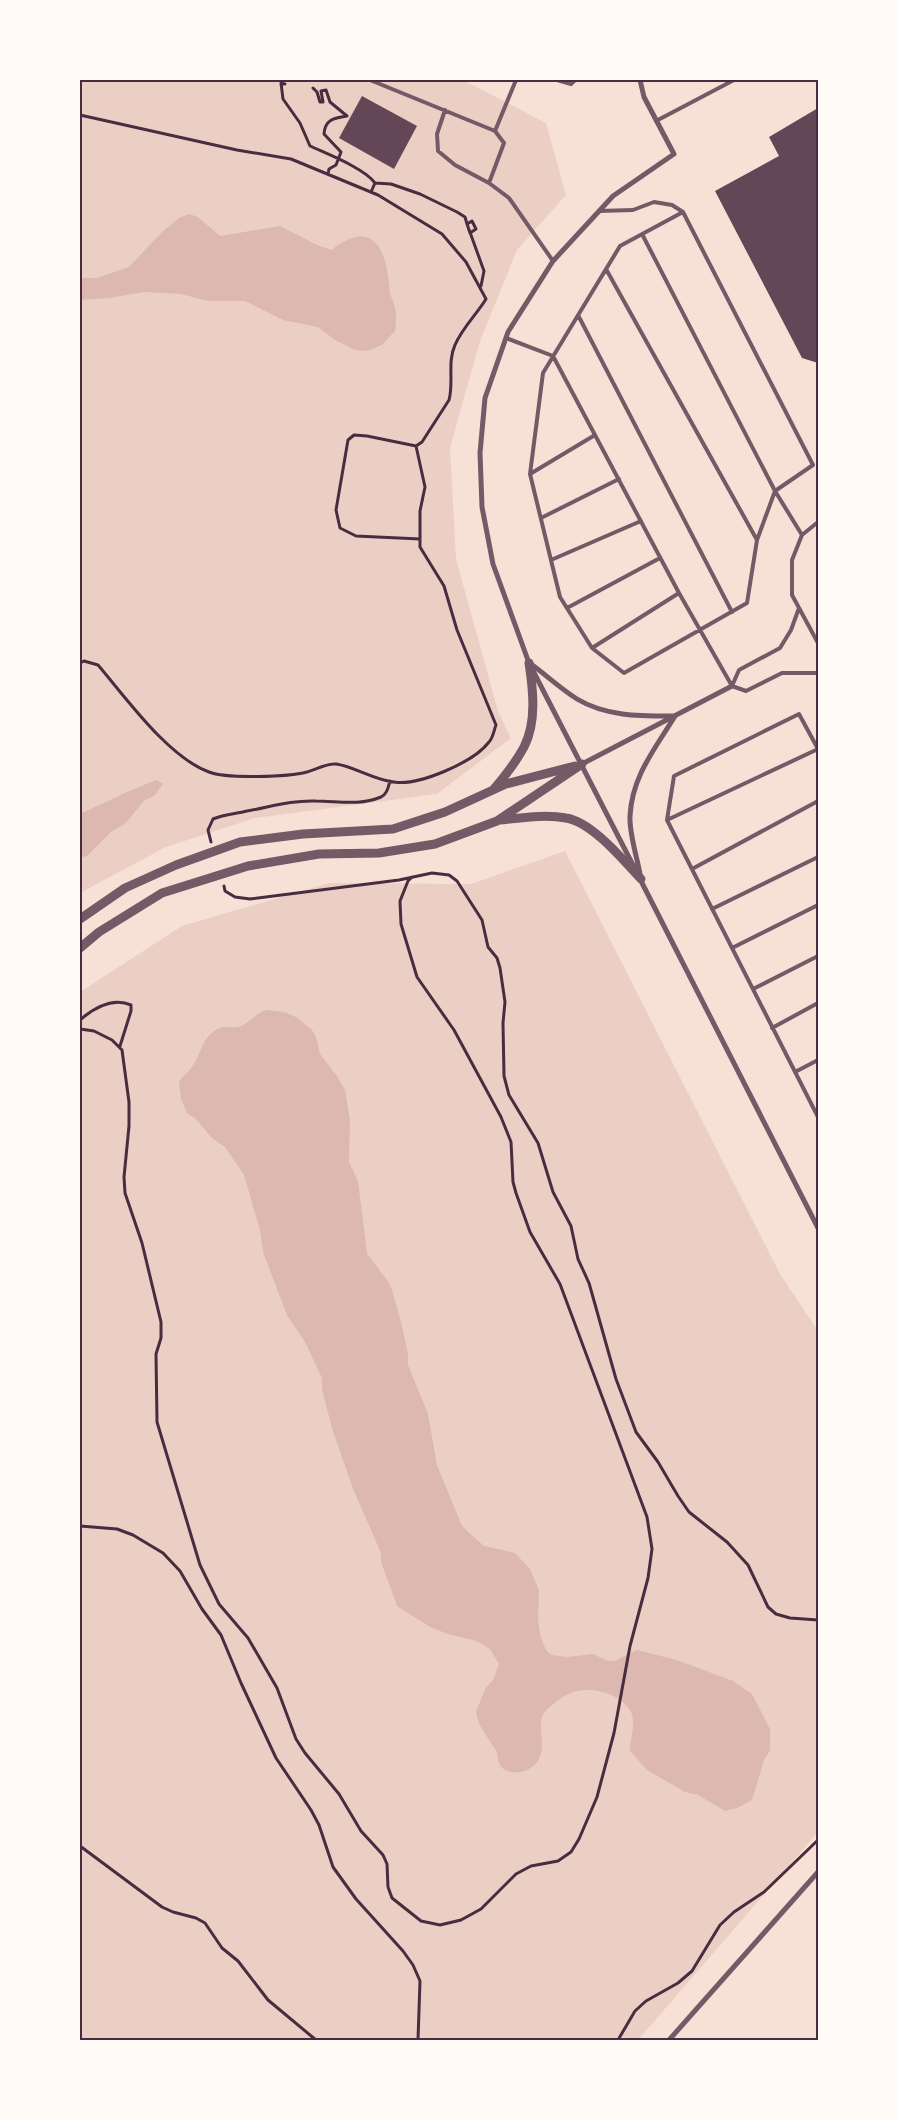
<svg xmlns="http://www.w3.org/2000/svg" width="898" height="2120" font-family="Roboto,sans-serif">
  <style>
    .green { fill: #ebcfc5 }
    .water { fill: #dcb8b0 }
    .building { fill: #644757 }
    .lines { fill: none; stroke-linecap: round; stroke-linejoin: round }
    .path { stroke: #4a2c40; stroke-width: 3 }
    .service { stroke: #755966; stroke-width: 4 }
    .minor { stroke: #755966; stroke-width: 5 }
    .tertiary { stroke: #755966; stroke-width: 9 }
    .neatline { fill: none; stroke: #4a2c40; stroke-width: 2 }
  </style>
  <rect width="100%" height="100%" fill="#f7e1d7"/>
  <path class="green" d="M 80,80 L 463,80 L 546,123 L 566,195 L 517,250 L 480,341 L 450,448 L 456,559 L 498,711 L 511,738 L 437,794 L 255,818 L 166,847 L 80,893 Z
    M 565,851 L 780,1274 L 818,1331 L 818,1832 L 638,2040 L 80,2040 L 80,992 L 182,926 L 329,883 L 471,884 Z"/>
  <path class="water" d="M 189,214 L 198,217 L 220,236 L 280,226 L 317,245 L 332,250 C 338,244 347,239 356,237 C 385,232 388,273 390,293 C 391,298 394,302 395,308 C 397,315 396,324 395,331 L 382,345 L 367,351 L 355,350 L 335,340 L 318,327 L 283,320 L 245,301 L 208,301 L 181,294 L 144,292 L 109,298 L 80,300 L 80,278 L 97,278 L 129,267 L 162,232 L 179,218 Z
    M 156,780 L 163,784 L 155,795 L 144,801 L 125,824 L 112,831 L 87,856 L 80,858 L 80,814 L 127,792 Z
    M 267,1010 L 284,1012 L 296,1017 L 312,1030 L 316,1037 L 320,1054 L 337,1076 L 345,1090 L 350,1120 L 349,1162 L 358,1181 L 367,1253 L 389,1283 L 392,1290 L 402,1326 L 408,1354 L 408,1365 L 428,1414 L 437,1465 L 461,1524 L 467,1531 L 484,1546 L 515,1553 L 530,1569 L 539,1590 L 538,1618 L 540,1635 L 546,1650 L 551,1655 L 567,1657 L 593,1654 L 608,1661 L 615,1661 L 637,1650 L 677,1660 L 733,1681 L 752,1694 L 770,1729 L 770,1750 L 764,1760 L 752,1800 L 737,1808 L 725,1811 L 698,1795 L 685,1792 L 647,1770 L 630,1751 C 630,1738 637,1722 630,1710 C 620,1693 589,1685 571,1693 C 561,1697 551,1705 544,1713 C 534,1726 553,1756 529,1769 C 518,1775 500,1774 498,1759 C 497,1755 498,1753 495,1749 C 487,1736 479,1728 476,1712 L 485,1689 L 493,1680 L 499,1664 L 490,1649 L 477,1641 L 448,1634 L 432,1628 L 397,1606 L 381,1562 L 381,1553 L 353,1489 L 332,1428 L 322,1390 L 322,1378 L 305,1342 L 287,1315 L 263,1252 L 260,1230 L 244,1175 L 225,1147 L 212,1138 L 196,1119 L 187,1113 L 181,1099 L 179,1082 C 182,1076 188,1073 192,1067 C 202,1054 201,1037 218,1029 C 225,1025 234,1029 241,1026 C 251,1022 255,1013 267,1010 Z"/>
  <path class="building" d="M 362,96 L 417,126 L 394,169 L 339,138 Z
    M 818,108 L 818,363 L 802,358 L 715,191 L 779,156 L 769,137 Z"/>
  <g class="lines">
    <path class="path" d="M 285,84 L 281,83 L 283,99 L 300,123 L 310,146 C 327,154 364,168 375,183 L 371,192
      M 313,88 L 317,92 L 320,102 L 323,102 L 321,91 L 326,90 L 330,102 L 347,116 C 333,118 325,120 324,134 L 341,152 L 336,165 L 329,169 L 328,174
      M 80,115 L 237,150 L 291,159 L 378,195 L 442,234 L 466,262 L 486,299 C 477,314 462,328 455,345 C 447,362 454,382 449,400 L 422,442 L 416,446 L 367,436 L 354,435 L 348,440 L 336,510 L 340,528 L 356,536 L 420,539
      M 375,183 L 391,184 L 420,194 L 457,212 L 465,217 L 467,224 L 472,221 L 476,229 L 470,233 L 467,224 L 484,271 L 481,286
      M 80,663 L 84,661 L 98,665 C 127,699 168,757 209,772 C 226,779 289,777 307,772 C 316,770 326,763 336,764 C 353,766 374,780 394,782 C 419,786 474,762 489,742 C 493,738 494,730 496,725 L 457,630 L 444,586 L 420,547 L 420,511 L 425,487 L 416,446
      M 211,842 L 208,830 L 213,819 C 225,814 235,814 247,811 C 270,807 292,800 316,801 C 338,801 359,806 381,797 C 387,794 388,788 390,781
      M 224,886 L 225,891 L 235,897 L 250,899 L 399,880 L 432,873 L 449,875 L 457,881 L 482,920 L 488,947 L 497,958 L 500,968 L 505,1002 L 503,1023 L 504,1076 L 509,1095 L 538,1143 L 553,1192 L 571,1226 L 578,1259 L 589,1283 L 616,1379 L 636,1432 L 658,1462 L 678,1496 L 689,1512 L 727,1542 L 748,1565 L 768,1607 L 776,1614 L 790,1618 L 818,1620
      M 80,1020 C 94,1008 112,997 131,1005 L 131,1011 L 120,1046
      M 80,1029 L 94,1031 L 112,1040 L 122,1050 L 129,1102 L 129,1126 L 124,1177 L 125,1193 L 142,1243 L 161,1322 L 161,1338 L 156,1354 L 157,1422 L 200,1565 L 219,1604 L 248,1638 L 277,1688 L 296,1739 L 305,1753 L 339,1794 L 361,1831 L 383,1855 L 387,1864 L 388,1887 L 392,1898 L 421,1921 L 440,1925 L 461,1920 L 481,1909 L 516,1874 L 531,1866 L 558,1861 L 571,1852 L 579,1839 L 597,1797 L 614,1733 L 630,1646 L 648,1578 L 652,1549 L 647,1517 L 560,1284 L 530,1232 L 516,1193 L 513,1182 L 511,1142 L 501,1117 L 454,1030 L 417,977 L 401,924 L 400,901 L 408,881 L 412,877
      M 80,1526 L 117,1529 L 133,1535 L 163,1553 L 180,1571 L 202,1609 L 221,1635 L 241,1683 L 276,1758 L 311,1810 L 319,1825 L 333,1867 L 356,1899 L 403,1951 L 413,1965 L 420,1981 L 418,2040
      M 80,1846 L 162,1907 L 173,1912 L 196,1918 L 205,1923 L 222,1948 L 238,1961 L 268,2000 L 316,2040
      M 618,2040 L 635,2011 L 646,2001 L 678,1983 L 692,1971 L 720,1925 L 734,1912 L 764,1892 L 818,1840"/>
    <path class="service" d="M 292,80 L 312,80
      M 370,80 L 495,131 L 516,80
      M 557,80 L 571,84 L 575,80
      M 445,110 L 437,134 L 438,151 L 455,165 L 489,183 L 509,198 L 553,261
      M 656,121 L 734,80
      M 489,183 L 504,143 L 495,131
      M 599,211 L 633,210 L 654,202 L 672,205 L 683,212
      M 683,212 L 813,465 L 775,491 L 757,540 L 747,603 L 624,673 L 592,648 L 560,597 L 530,474 L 543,373 L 620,246 Z
      M 642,234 L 775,491 L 802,535
      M 606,269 L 757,540
      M 578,315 L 732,612
      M 506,338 L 553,356 L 679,593
      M 530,474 L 595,435
      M 541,518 L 619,479
      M 818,522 L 802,535 L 792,560 L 792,595 L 818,643
      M 551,560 L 641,521
      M 567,608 L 660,558
      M 592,648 L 679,593 L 732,686 L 746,691 L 782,673 L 818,673
      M 732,686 L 739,670 L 780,648 L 791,630 L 799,608
      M 818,749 L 799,714 L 674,776 L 667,820 L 818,1117
      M 667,820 L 818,749
      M 692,869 L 818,801
      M 712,909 L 818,857
      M 732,948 L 818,905
      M 753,989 L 818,956
      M 772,1028 L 818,1003
      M 795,1072 L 818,1060"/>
    <path class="minor" d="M 531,664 C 546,675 561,689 577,699 C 607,717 642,716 675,716 C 655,749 632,776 630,816 C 629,833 637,857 640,874
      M 582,764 L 732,686
      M 635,869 L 529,663 L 493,564 L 482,507 L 480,453 L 485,398 L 508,332 L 553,261 L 613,196 L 674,154 L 644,97 L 640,80
      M 640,879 L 818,1228
      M 669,2040 L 818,1872"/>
    <path class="tertiary" d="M 494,789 C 505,776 516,762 524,747 C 537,722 533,689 529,663
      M 499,820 C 521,818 544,814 566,818 C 592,822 623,860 641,879
      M 80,919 L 125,888 L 176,865 L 240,842 L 303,834 L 393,829 L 445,812 L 506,784 L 575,766
      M 80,948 L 99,932 L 162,893 L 248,866 L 319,854 L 379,853 L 435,844 L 497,821 L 582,764"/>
  </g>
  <rect width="898" height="2120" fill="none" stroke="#fffaf5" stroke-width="162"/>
  <rect x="81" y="81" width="736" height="1958" class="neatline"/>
</svg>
